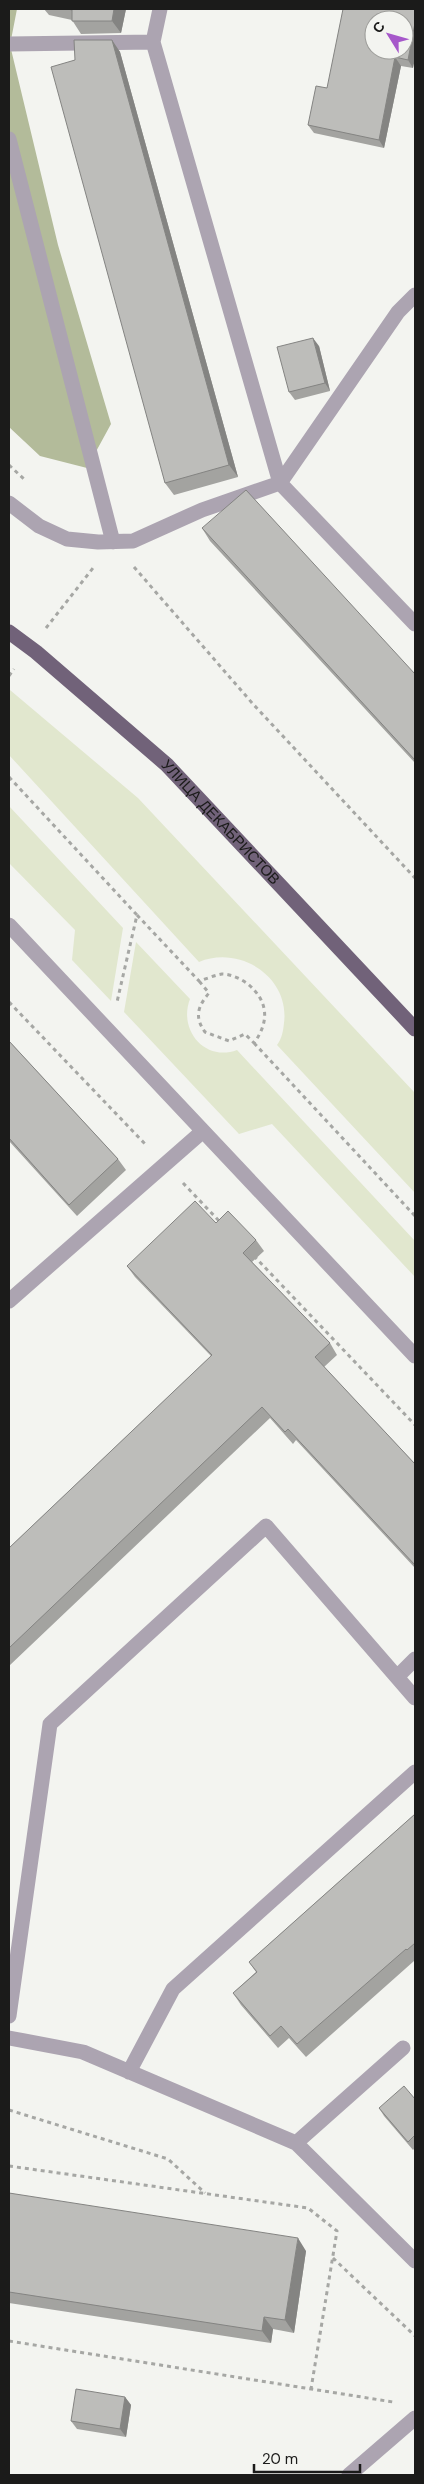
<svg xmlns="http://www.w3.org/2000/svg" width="424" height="2484" font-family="'DM Sans',sans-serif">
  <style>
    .green { fill: #e1e7ce }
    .forest { fill: #b3bb9a }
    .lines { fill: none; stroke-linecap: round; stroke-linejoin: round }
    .path { stroke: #a6a7a4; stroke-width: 3; stroke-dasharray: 4 4; stroke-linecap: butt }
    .minor { stroke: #aca4b1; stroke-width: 15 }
    .major { stroke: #716279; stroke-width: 15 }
    .wall { fill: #a3a3a0 }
    .shaded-wall { fill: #848482 }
    .building { fill: #bdbdba; stroke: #848482; fill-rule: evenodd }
    .labels { text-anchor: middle; stroke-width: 4.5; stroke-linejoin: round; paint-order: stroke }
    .street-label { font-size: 15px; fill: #1b1b1a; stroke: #f3f4f0 }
  </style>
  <rect width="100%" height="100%" fill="#f3f4f0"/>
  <path class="green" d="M 10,690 L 138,798 L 415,1093 L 415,1193 L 277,1045 C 282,1038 283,1032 284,1023 C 290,977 240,945 199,962 L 9,755 Z
    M 9,806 L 123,928 L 111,1001 L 72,960 L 75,930 L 9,863 Z
    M 136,942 L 190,999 C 178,1030 205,1062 237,1050 L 415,1241 L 415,1277 L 272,1124 L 239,1134 L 124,1012 Z"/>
  <path class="forest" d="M 9,9 L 17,9 L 10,45 L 58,245 L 111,424 L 87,468 L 40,456 L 9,427 Z"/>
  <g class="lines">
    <path class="path" d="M 9,465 L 26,481
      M 134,567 L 253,704 L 415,878
      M 46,628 L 93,568
      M 9,676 L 14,669
      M 9,777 L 137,915 L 117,1002
      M 137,915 L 199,981 C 206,979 215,975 222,974 C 231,974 241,979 248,984 C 268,1001 270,1021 254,1043 L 245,1034 L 229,1041 L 205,1032 C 194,1017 198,1006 209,993 L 199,981
      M 9,1002 L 147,1146
      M 254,1043 L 415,1216
      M 183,1183 L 221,1223
      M 254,1256 L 415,1425
      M 9,2110 L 168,2159 L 205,2193
      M 9,2166 L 308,2208 L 337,2231 L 311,2389
      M 333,2258 L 415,2336
      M 9,2341 L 393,2402"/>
    <path class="minor" d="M 160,9 L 153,42 L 280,483
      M 9,44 L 153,42
      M 9,139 L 113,542
      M 280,483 L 398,312 L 415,295
      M 9,503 L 39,526 L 67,539 L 98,542 L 133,541 L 202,510 L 280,483 L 415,624
      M 9,925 L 415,1356
      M 9,1301 L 203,1131
      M 397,1677 L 415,1659
      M 9,2016 L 50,1724 L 266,1526 L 415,1698
      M 9,2038 L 83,2052 L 296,2143 L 415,2261
      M 129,2072 L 173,1989 L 415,1772
      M 296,2143 L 403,2048
      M 349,2475 L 415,2418"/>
    <path class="major" id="s1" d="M 9,632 L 36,652 L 167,765 L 415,1029"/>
  </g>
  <path class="wall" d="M 44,9 L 126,9 L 121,33 L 81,34 L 72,20 L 49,15 Z
    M 415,9 L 413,68 L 401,66 L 384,148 L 314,133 L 308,125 L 327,88 Z
    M 112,40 L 120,52 L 238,477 L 174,495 L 165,483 L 75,60 Z
    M 319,346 L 330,391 L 295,400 L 289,392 Z
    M 202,528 L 415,674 L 415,763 L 210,541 Z
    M 9,1041 L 118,1159 L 126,1170 L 77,1216 L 9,1141 Z
    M 216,1223 L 256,1240 L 264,1251 L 252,1262 L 330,1343 L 337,1355 L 324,1367 L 415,1464 L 415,1568 L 296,1440 L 293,1444 L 270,1418 L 9,1666 L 9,1548 L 211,1356 L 135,1277 L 127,1266 Z
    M 415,1814 L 415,1962 L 414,1961 L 306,2057 L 289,2038 L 278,2048 L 241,2005 L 233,1993 L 256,1972 L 249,1962 Z
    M 415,2099 L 415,2148 L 413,2150 L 384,2116 L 379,2108 Z
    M 9,2193 L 306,2251 L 294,2333 L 273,2329 L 271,2343 L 9,2303 Z
    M 125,2397 L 131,2405 L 126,2437 L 77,2429 L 71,2421 Z"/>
  <path class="shaded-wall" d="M 114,9 L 126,9 L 121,33 L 112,21 Z
    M 415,23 L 415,59 L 413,68 L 408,60 Z
    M 112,40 L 120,52 L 238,477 L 229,465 Z
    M 395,57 L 401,66 L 384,148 L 379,140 Z
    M 313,338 L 319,346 L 330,391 L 325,383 Z
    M 298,2238 L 306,2251 L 294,2333 L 285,2320 Z
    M 264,2317 L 273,2329 L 271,2343 L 262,2331 Z
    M 125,2397 L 131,2405 L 126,2437 L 120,2429 Z"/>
  <path class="building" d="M 68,9 L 114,9 L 112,21 L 72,21 L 72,10 Z
    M 343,9 L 415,9 L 415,23 L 408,60 L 395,57 L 379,140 L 308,125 L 316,86 L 327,88 ZM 374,20 L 404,20 L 404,50 L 374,50 Z
    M 74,40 L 112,40 L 229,465 L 165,483 L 51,67 L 75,60 Z
    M 313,338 L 325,383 L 289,392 L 277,347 Z
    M 246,490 L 415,674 L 415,760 L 202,528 Z
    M 9,1041 L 118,1159 L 69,1205 L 9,1138 Z
    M 195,1201 L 216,1223 L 228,1211 L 256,1240 L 243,1253 L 330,1343 L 315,1357 L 415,1464 L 415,1565 L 288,1429 L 285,1432 L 262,1407 L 9,1648 L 9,1548 L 212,1355 L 127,1266 Z
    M 415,1814 L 415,1943 L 407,1950 L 406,1949 L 297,2044 L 281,2026 L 270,2036 L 233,1993 L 257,1972 L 249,1962 Z
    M 404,2086 L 415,2099 L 415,2135 L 408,2142 L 379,2108 Z
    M 9,2193 L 298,2238 L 285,2320 L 264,2317 L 262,2331 L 9,2292 Z
    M 76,2389 L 125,2397 L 120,2429 L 71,2421 Z"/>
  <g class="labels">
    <g class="street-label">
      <text dy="5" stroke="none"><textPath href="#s1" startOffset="285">УЛИЦА ДЕКАБРИСТОВ</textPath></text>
    </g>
  </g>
  <rect width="424" height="2484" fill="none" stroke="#1b1b1a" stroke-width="20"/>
  <g transform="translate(389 35) rotate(307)"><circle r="24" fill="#f3f4f0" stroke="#9d9d9a"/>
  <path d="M0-4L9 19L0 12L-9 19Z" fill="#a658ca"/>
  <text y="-8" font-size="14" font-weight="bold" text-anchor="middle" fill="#1b1b1a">С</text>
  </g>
  <path d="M254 2464v8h106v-8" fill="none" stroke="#1b1b1a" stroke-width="2.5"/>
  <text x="262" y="2464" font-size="15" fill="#1b1b1a" stroke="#f3f4f0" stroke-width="4" paint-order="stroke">20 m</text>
</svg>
